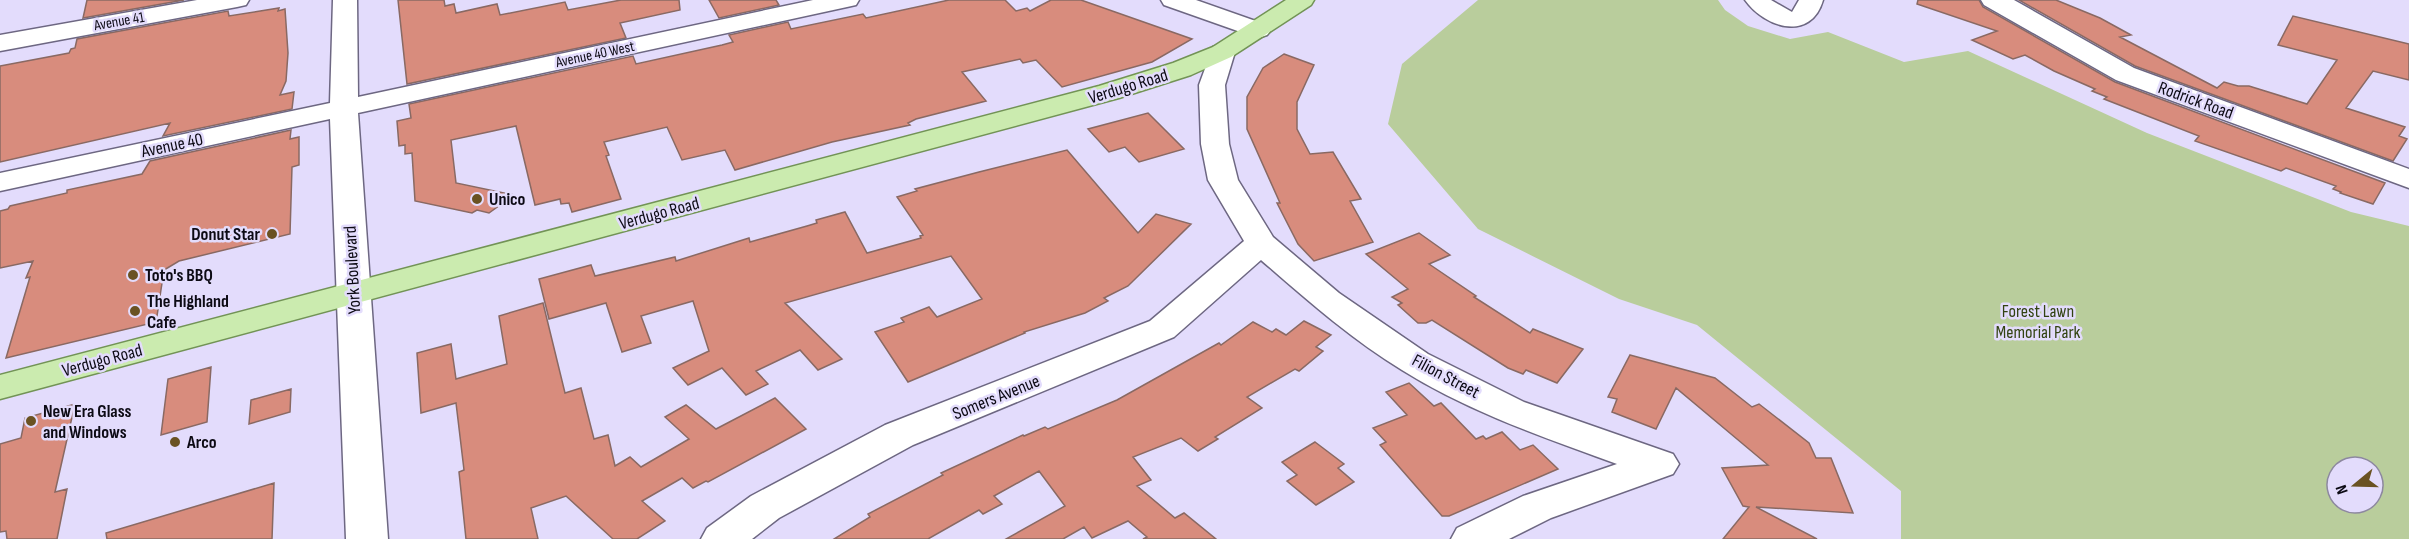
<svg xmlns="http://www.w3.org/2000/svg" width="2409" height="539" font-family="'Sofia Sans Condensed',sans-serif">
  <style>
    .green { fill: #b9cd9c; fill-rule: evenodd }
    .building { fill: #d88c7d; stroke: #896963; stroke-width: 1.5 }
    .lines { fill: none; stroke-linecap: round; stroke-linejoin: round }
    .minor-casing { stroke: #6d6782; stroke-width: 3 }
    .major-casing { stroke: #729356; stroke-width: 3 }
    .minor { fill: #fff; fill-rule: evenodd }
    .major { fill: #cbebaf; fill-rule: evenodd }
    .poi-dot { fill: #6a5222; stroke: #e3dcfc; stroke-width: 2 }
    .labels { text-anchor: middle; stroke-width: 5; stroke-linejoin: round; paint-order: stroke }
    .far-street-label { font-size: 15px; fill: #0c0a14; stroke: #e3dcfc }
    .street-label { font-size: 18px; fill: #0c0a14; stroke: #e3dcfc }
    .poi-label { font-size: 18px; font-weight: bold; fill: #0c0a14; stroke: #e3dcfc; text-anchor: start }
    .park-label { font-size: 18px; fill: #324311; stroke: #e3dcfc }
  </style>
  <rect width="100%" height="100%" fill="#e3dcfc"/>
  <path class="green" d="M 1478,0 L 1718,0 L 1725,10 L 1748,26 L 1790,39 L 1828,32 L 1904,62 L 1968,51 L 2147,133 L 2351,212 L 2409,226 L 2409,539 L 1901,539 L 1901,491 L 1697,325 L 1619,299 L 1478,229 L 1388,124 L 1402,64 ZM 2337,467 L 2373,467 L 2373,503 L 2337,503 Z"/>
  <path class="building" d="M 87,0 L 184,0 L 83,18 Z
    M 398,0 L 444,0 L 445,6 L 454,4 L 456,13 L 497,4 L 500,15 L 565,2 L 568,10 L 621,0 L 679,0 L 680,10 L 620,23 L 626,38 L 407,84 Z
    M 709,0 L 776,0 L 779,5 L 719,18 Z
    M 949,0 L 1005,0 L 1016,11 L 1027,8 L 1030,11 L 1051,0 L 1081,0 L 1192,39 L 1152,62 L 1062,87 L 1036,60 L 1023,63 L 1020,59 L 962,72 L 986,101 L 916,119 L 908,123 L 910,125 L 832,142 L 735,170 L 725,150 L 682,160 L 667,127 L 604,142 L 609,155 L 606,156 L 621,199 L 572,212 L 569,203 L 561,204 L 560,199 L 535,205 L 516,126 L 493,131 L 451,140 L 456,183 L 514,195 L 489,213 L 477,210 L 472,213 L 415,201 L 412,153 L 405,154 L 405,145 L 399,146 L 397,121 L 411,118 L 409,104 L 633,56 L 636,64 L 722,45 L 733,42 L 729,35 L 788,22 L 791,29 L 863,14 L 866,18 Z
    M 1918,0 L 1979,0 L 1983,7 L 2115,82 L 2385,183 L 2373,204 L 2340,193 L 2341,192 L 2333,189 L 2336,186 L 2286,168 L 2281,171 L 2195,141 L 2199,136 L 2104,99 L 2107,97 L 2092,91 L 2095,89 L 2054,71 L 2025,55 L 2013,59 L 1972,40 L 1997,31 L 1917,4 Z
    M 2019,0 L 2056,0 L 2100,18 L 2131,35 L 2120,37 L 2217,88 L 2224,82 L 2238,86 L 2249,86 L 2307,104 L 2337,60 L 2278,45 L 2293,16 L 2409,44 L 2409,80 L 2373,71 L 2346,108 L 2405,127 L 2399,136 L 2407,139 L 2393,161 L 2135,66 Z
    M 279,8 L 278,11 L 285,9 L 288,53 L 286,81 L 280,95 L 294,92 L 292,109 L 163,136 L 170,123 L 0,162 L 0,66 L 69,53 L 71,49 L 75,48 L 77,39 L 228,11 L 229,16 Z
    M 1284,54 L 1314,65 L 1297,102 L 1297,129 L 1310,154 L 1333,152 L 1361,199 L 1350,201 L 1373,242 L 1314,261 L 1298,244 L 1277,203 L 1280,203 L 1247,129 L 1247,97 L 1263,68 Z
    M 1148,113 L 1184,149 L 1139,162 L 1125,147 L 1109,152 L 1088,129 Z
    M 291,130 L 290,139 L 299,137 L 299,165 L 292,167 L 290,234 L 179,261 L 164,270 L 157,316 L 148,318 L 148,324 L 6,358 L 30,277 L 26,278 L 33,261 L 0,268 L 0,211 L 8,209 L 10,206 L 67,193 L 67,190 L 142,174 L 150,161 Z
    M 1067,150 L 1138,233 L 1156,214 L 1191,224 L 1128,286 L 1104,298 L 1108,301 L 1085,313 L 1024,332 L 1025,333 L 908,382 L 875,332 L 904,322 L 901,318 L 929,307 L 937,317 L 982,299 L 951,256 L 785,303 L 842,359 L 818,370 L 800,350 L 756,371 L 768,384 L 746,395 L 722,368 L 688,385 L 673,368 L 709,351 L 693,301 L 641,316 L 651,343 L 622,352 L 606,303 L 549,319 L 539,279 L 591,265 L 595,276 L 675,257 L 676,261 L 749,238 L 750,242 L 807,226 L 817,223 L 816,220 L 845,212 L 867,253 L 921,238 L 920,236 L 923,235 L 897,197 L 917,191 L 915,189 L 979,172 Z
    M 1419,233 L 1450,255 L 1429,264 L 1476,296 L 1474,297 L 1530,333 L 1533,329 L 1583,349 L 1557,383 L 1526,370 L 1523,374 L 1508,368 L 1432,320 L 1426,323 L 1418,323 L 1398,305 L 1402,303 L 1392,297 L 1408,289 L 1366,254 Z
    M 543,303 L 565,393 L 581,388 L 594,439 L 608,435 L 615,466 L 630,457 L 641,467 L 689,439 L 665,417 L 686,405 L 716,429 L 775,398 L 806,429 L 708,482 L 706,481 L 693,488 L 682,478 L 642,501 L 665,521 L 637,539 L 613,539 L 566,496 L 531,508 L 538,539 L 466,539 L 459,472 L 464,470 L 456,403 L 421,413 L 417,353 L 451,344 L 456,379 L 507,364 L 499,316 Z
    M 1304,321 L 1331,335 L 1316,347 L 1323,351 L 1299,371 L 1295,369 L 1247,397 L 1262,408 L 1215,437 L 1218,439 L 1198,451 L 1181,438 L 1133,457 L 1151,480 L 1137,486 L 1175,518 L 1184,513 L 1216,539 L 1143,539 L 1147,537 L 1128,521 L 1092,538 L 1084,527 L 1063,539 L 1006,539 L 1065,506 L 1039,471 L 994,496 L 1002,504 L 983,514 L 979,510 L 928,539 L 834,539 L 870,517 L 868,514 L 943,475 L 941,473 L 1023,435 L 1024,436 L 1045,427 L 1048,429 L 1117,400 L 1219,343 L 1221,345 L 1253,322 L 1272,332 L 1276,329 L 1286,335 Z
    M 1630,355 L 1715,378 L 1752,407 L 1759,404 L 1809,443 L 1816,458 L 1831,458 L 1853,513 L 1756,507 L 1817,539 L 1723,539 L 1749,507 L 1743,506 L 1722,468 L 1768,465 L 1676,388 L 1656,429 L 1612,412 L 1617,399 L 1608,397 Z
    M 211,367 L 207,422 L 161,435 L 168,379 Z
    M 1409,383 L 1434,406 L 1441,403 L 1476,439 L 1483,436 L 1486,439 L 1502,432 L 1520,450 L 1533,445 L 1558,469 L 1449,516 L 1442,516 L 1380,445 L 1386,442 L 1373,428 L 1407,415 L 1386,392 Z
    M 291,389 L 290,412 L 249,424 L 251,400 Z
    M 75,404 L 55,492 L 67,489 L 57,539 L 7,539 L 6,531 L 0,532 L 0,444 L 21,438 L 25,418 Z
    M 1315,442 L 1344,464 L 1338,468 L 1354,482 L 1316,505 L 1287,481 L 1297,475 L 1282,462 Z
    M 274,483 L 272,539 L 107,539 L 106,533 Z"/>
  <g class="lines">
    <defs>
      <path id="minor" d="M 197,0 L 249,0 L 246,5 L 237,7 L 0,51 L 0,35 Z
        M 333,0 L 357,0 L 358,97 L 813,0 L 859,0 L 856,5 L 847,7 L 358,113 L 388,539 L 346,539 L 330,119 L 0,191 L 0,173 L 330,103 Z
        M 1161,0 L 1196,0 L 1267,25 L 1271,30 L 1267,35 L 1258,38 L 1249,35 L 1164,5 Z
        M 1745,0 L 1771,0 L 1792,12 L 1799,0 L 1823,0 C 1811,42 1765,28 1745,0 Z
        M 1981,0 L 2014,0 L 2134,68 L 2409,169 L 2409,188 L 2116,80 L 1984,5 Z
        M 1222,44 L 1231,47 L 1235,52 L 1225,85 L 1229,144 L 1238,180 L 1273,237 L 1339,293 L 1428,354 L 1524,402 L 1673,454 L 1679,464 L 1673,474 L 1551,518 L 1509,539 L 1451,539 L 1457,528 L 1523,496 L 1617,464 C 1543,437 1469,412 1402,370 C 1351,339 1306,299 1261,260 L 1174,337 L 913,445 L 779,518 L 752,539 L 701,539 L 707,528 L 751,496 L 885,425 L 1150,321 L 1244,241 L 1208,180 L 1201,144 L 1199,85 L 1213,47 Z"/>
      <path id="major" d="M 1286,0 L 1314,0 L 1311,5 L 1231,57 L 1191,75 L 1119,98 L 0,399 L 0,375 L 1099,86 L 1173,63 L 1213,47 Z"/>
    </defs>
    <use href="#minor" class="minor-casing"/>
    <use href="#major" class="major-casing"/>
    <use href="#minor" class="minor"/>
    <use href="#major" class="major"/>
  </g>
  <g class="poi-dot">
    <circle cx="477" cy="199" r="6"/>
    <circle cx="272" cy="234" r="6"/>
    <circle cx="133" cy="275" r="6"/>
    <circle cx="135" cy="311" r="6"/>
    <circle cx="31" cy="421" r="6"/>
    <circle cx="175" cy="442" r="6"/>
  </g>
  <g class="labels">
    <g class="far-street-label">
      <text transform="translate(119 21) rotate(-10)" y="5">Avenue 41</text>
      <text transform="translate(595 54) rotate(-12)" y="5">Avenue 40 West</text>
    </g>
    <g class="street-label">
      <text transform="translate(1128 86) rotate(-17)" y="6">Verdugo Road</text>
      <text transform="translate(2196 100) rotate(20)" y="6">Rodrick Road</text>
      <text transform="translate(172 145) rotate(-12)" y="6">Avenue 40</text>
      <text transform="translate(659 213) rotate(-15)" y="6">Verdugo Road</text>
      <text transform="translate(352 270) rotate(-93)" y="6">York Boulevard</text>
      <text transform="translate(102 360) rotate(-15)" y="6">Verdugo Road</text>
      <text transform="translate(1446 376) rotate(28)" y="6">Filion Street</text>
      <text transform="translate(996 397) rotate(-22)" y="6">Somers Avenue</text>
    </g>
    <g class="poi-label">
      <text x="489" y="205">Unico</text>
      <text x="260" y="240" text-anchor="end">Donut Star</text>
      <text x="145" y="281">Toto's BBQ</text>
      <text x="147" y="307">The Highland<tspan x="147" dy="21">Cafe</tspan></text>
      <text x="43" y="417">New Era Glass<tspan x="43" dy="21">and Windows</tspan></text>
      <text x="187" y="448">Arco</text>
    </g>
    <g class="park-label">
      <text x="2038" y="317">Forest Lawn<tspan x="2038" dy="21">Memorial Park</tspan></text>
    </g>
  </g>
  <g transform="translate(2355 485) rotate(251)"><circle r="28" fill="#e3dcfc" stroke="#8d889f" stroke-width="1.5"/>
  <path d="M0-4.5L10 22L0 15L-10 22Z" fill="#6a5222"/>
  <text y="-9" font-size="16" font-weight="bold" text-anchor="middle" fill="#0c0a14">N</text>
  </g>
</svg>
